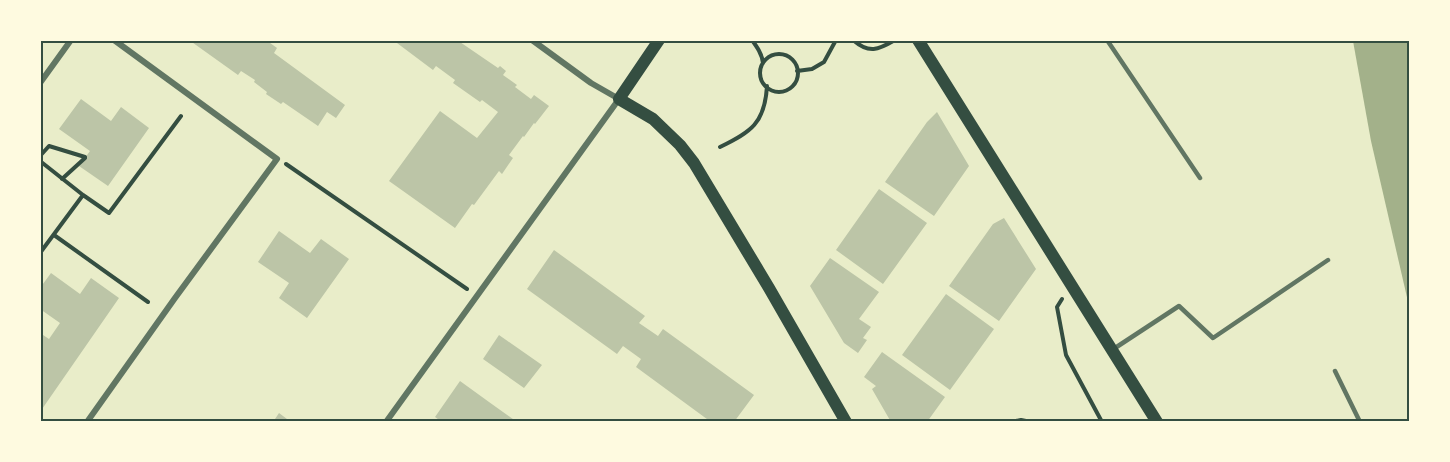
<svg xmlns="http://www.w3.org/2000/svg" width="1450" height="462" font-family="Rubik,sans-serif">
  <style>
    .water { fill: #a3b18a }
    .building { fill: #bcc5a7 }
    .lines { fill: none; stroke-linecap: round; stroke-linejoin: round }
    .path { stroke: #344e41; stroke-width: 4 }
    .service { stroke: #617663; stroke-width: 4.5 }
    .minor { stroke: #617663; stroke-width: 6 }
    .secondary { stroke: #344e41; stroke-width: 12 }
    .neatline { fill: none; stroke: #344e41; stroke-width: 2 }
  </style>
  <rect width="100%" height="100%" fill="#e9edc9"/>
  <path class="water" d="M 1353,41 L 1409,41 L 1409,306 L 1371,141 Z"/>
  <path class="building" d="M 189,40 L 266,40 L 277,48 L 274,53 L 345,105 L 336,118 L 327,112 L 318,126 L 283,102 L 281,104 L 266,94 L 267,92 L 254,82 L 255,80 L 241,71 L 238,75 Z
    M 393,40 L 457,40 L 498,68 L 500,66 L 506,71 L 503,75 L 517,85 L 515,87 L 531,99 L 534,95 L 549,106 L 535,124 L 534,123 L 524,137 L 523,136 L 509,155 L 513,158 L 502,174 L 499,171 L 474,205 L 472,204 L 455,228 L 389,181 L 440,111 L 477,138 L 498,112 L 482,100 L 480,102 L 453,83 L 455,80 L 436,66 L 433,70 Z
    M 81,99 L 111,121 L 121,107 L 149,128 L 108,186 L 79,166 L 90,151 L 59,129 Z
    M 937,112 L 969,166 L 934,216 L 885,182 L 927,122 Z
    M 879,189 L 927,223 L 883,284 L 836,250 Z
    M 1004,218 L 1036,269 L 999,321 L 949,286 L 993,224 Z
    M 279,231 L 310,253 L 321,239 L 349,259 L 307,318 L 279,298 L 289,283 L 258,262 Z
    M 554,250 L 645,316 L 639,323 L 658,336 L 663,329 L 754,395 L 734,422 L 711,422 L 636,367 L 641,359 L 623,346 L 617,354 L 527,289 Z
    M 830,258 L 879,292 L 859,319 L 871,327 L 863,338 L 867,340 L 858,353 L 844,343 L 810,286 Z
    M 51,273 L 80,294 L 91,278 L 119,298 L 40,412 L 40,333 L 49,339 L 60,323 L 40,309 L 40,288 Z
    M 946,294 L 994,329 L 950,390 L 902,355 Z
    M 499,335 L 542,365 L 524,388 L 483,359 Z
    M 882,352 L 945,397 L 927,422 L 891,422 L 872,389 L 876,386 L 864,377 Z
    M 460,381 L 489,402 L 517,422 L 442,422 L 435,417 Z
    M 279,413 L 291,422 L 273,422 Z"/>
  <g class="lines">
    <path class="path" d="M 752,40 C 757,47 762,54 763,63
      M 853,40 C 869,54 878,50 895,40
      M760 73a19 19 0 1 1 38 0a19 19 0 1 1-38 0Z
      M 797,71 L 812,69 L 824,62 L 836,40
      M 720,147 C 751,132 765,123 767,86
      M 40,156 L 49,146 L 85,157
      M 40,161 L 83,195 L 40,253
      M 286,164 L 467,289
      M 62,179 L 85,158
      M 83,195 L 109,213 L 181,116
      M 54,235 L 148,302
      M 1062,299 L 1057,307 L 1066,355 L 1102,422
      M 1011,422 L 1021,420 L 1031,422"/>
    <path class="service" d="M 1107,40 L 1200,178
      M 1112,350 L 1179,306 L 1213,338 L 1328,260
      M 1335,371 L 1360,422"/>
    <path class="minor" d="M 40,83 L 71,40
      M 87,422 L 175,298 L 277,159 L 114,40
      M 386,422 L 619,99 L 591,83 L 532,40"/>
    <path class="secondary" d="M 659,40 L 619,99 L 653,119 L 680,145 L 694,163 L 769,288 L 846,422
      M 918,40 L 1157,422"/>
  </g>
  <rect width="1450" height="462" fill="none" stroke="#fefae0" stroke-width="84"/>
  <rect x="42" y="42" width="1366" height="378" class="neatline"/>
</svg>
